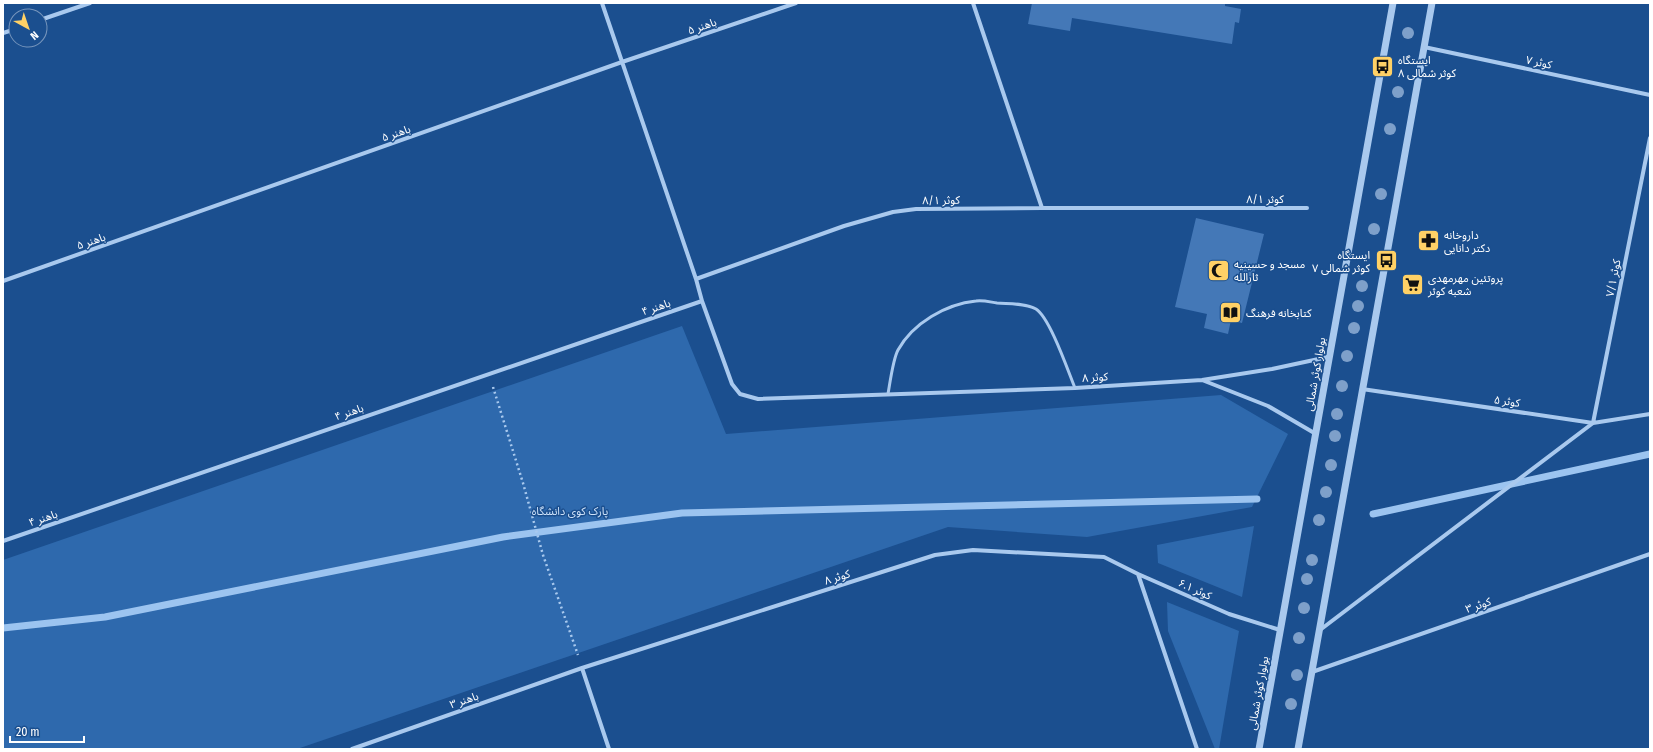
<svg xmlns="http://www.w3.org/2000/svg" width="1653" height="752" font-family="'Fira Sans Condensed','Noto Sans Arabic',sans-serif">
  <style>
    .green { fill: #2e69ad }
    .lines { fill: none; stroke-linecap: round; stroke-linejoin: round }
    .stream { stroke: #9cc4f0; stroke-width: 7 }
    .building { fill: #4478b7 }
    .path { stroke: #a9c9ee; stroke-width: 2.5; stroke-dasharray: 2 3; stroke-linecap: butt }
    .service { stroke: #a9c9ee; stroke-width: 3 }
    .minor { stroke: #a9c9ee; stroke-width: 4 }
    .tertiary { stroke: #a9c9ee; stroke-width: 7 }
    .tree { fill: #7ea0ca }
    .labels { text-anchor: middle; stroke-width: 3; stroke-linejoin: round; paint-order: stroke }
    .street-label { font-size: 11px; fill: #fff; stroke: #1b4f8f }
    .poi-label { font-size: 11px; fill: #fff; stroke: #1b4f8f; text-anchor: start }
    .park-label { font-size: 11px; fill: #cfe3fa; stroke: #1b4f8f }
  </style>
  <rect width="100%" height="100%" fill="#1b4f8f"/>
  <path class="green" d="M 682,326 L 726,434 L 1221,395 L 1288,434 L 1252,507 L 1087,537 L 948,527 L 297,749 L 3,749 L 3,560 Z
    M 1254,526 L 1242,597 L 1158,563 L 1157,545 Z
    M 1167,602 L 1239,631 L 1219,749 L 1215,749 L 1168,631 Z"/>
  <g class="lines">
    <path class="stream" d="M 1373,514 L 1650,454
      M 3,628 L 105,617 L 503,537 L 682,513 L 1257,499"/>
  </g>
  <path class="building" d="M 1032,3 L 1225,3 L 1225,6 L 1241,9 L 1239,23 L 1235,22 L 1232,44 L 1072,18 L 1070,31 L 1028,24 Z
    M 1196,218 L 1264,234 L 1242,323 L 1231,320 L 1228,334 L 1204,328 L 1207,314 L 1175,307 Z"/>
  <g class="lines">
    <path class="path" d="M 493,387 L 523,483 L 543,555 L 578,655"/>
    <path class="service" d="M 888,394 C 890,383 893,359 898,350 C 913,323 946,304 976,301 C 983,300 990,302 997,303 C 1009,304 1025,303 1036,309 C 1050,318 1068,371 1075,388"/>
    <path class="minor" d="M 602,3 L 696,279 L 702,301 L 732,384 L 740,394 L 758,399 L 1075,388 L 1202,380 L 1272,369 L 1328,357
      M 973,3 L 1042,208
      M 40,20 L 90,3
      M 3,33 L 16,29
      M 1424,47 L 1650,95
      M 696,279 L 844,226 L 893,212 L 916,209 L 1042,208 L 1307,208
      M 3,281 L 622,62 L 796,3
      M 1202,380 L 1268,406 L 1316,434
      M 1362,389 L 1593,423 L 1650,414
      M 3,541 L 702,301
      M 1138,574 L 1197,749
      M 1320,630 L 1593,423 L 1650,138
      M 582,668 L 609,749
      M 1312,672 L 1650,554
      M 352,749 L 582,668 L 935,555 L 973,550 L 1104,557 L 1138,574 L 1229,614 L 1280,630"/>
    <path class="tertiary" d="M 1259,749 C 1304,500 1348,252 1393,3
      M 1298,749 L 1432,3"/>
  </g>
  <g class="tree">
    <circle cx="1408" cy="33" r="6"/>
    <circle cx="1398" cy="92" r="6"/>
    <circle cx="1390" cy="129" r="6"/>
    <circle cx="1381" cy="194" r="6"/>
    <circle cx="1374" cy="229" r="6"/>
    <circle cx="1362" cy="286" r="6"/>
    <circle cx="1358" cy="306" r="6"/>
    <circle cx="1354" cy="328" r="6"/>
    <circle cx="1347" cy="356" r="6"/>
    <circle cx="1342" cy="386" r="6"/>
    <circle cx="1337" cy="414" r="6"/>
    <circle cx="1335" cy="436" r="6"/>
    <circle cx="1331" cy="465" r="6"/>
    <circle cx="1326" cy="492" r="6"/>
    <circle cx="1319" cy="520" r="6"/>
    <circle cx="1312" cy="560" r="6"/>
    <circle cx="1307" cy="579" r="6"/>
    <circle cx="1304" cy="608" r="6"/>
    <circle cx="1299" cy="638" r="6"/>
    <circle cx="1297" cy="675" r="6"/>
    <circle cx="1291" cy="704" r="6"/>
  </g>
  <defs>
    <symbol id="bus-square" viewBox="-11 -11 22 22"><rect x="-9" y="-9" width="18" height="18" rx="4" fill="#ffd166" stroke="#1b4f8f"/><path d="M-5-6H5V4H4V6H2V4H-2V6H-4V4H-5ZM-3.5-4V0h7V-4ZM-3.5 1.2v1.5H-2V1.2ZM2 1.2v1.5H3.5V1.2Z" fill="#111"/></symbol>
    <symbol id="pharmacy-square" viewBox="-11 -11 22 22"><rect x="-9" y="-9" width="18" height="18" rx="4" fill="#ffd166" stroke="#1b4f8f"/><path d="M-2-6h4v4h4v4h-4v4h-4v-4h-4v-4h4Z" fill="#111"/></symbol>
    <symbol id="mosque-square" viewBox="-11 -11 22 22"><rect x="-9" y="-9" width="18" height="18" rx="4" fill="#ffd166" stroke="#1b4f8f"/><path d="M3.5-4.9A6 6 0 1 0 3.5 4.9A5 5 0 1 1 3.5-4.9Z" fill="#111"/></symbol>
    <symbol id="supermarket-square" viewBox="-11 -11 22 22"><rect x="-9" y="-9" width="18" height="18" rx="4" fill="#ffd166" stroke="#1b4f8f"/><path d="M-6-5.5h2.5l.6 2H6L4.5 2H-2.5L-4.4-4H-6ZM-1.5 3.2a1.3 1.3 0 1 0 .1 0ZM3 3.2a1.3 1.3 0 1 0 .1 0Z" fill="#111"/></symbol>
    <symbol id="library-square" viewBox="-11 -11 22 22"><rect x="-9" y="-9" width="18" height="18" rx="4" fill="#ffd166" stroke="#1b4f8f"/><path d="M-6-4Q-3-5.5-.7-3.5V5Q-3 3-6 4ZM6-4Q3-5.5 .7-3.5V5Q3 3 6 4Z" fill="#111"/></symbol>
  </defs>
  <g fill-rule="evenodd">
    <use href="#bus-square" x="1370" y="54" width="25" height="25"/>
    <use href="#pharmacy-square" x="1416" y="228" width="25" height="25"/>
    <use href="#bus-square" x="1374" y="248" width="25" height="25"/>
    <use href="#mosque-square" x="1206" y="258" width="25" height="25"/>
    <use href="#supermarket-square" x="1400" y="272" width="25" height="25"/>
    <use href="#library-square" x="1218" y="300" width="25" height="25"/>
  </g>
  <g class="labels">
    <g class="street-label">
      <text transform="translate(702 26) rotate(-19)" y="4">باهنر ۵</text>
      <text transform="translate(1539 62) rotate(12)" y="4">کوثر ۷</text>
      <text transform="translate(396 133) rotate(-19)" y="4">باهنر ۵</text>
      <text x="1265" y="203">کوثر ۸/۱</text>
      <text transform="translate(941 200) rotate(-1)" y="4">کوثر ۸/۱</text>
      <text transform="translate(91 241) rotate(-19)" y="4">باهنر ۵</text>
      <text transform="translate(1613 278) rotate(-79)" y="4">کوثر ۷/۱</text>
      <text transform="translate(656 307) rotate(-19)" y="4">باهنر ۴</text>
      <text transform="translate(1315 374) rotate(-80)" y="4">بولوار کوثر شمالی</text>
      <text transform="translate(1095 377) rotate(-4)" y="4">کوثر ۸</text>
      <text transform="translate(1507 401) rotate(8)" y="4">کوثر ۵</text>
      <text transform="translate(349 412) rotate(-19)" y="4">باهنر ۴</text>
      <text transform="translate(43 518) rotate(-19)" y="4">باهنر ۴</text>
      <text transform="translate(837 577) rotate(-18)" y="4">کوثر ۸</text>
      <text transform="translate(1195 589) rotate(24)" y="4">کوثر ۶.۱</text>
      <text transform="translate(1478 605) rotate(-19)" y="4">کوثر ۳</text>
      <text transform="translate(1258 693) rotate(-80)" y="4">بولوار کوثر شمالی</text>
      <text transform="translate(464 700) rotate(-19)" y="4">باهنر ۳</text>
    </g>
    <g class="poi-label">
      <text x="1398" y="64">ایستگاه<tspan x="1398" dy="13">کوثر شمالی ۸</tspan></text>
      <text x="1444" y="239">داروخانه<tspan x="1444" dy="13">دکتر دانایی</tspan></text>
      <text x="1370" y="259" text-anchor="end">ایستگاه<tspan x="1370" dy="13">کوثر شمالی ۷</tspan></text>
      <text x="1234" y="268">مسجد و حسینیه<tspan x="1234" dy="13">ثارالله</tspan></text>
      <text x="1428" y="282">پروتئین مهرمهدی<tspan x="1428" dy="13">شعبه کوثر</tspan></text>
      <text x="1246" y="317">کتابخانه فرهنگ</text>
    </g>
    <g class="park-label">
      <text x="570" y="515">پارک کوی دانشگاه</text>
    </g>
  </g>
  <rect width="1653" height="752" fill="none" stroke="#ffffff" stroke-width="8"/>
  <g transform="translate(28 28) rotate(140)"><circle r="19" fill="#1b4f8f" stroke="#7695bc"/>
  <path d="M0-3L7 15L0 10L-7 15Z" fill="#ffd166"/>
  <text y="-6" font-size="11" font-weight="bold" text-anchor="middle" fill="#ffffff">N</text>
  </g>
  <path d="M10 736v6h74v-6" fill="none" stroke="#ffffff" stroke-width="2"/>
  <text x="16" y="736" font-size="12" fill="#ffffff" stroke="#1b4f8f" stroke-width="3" paint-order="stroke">20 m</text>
</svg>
